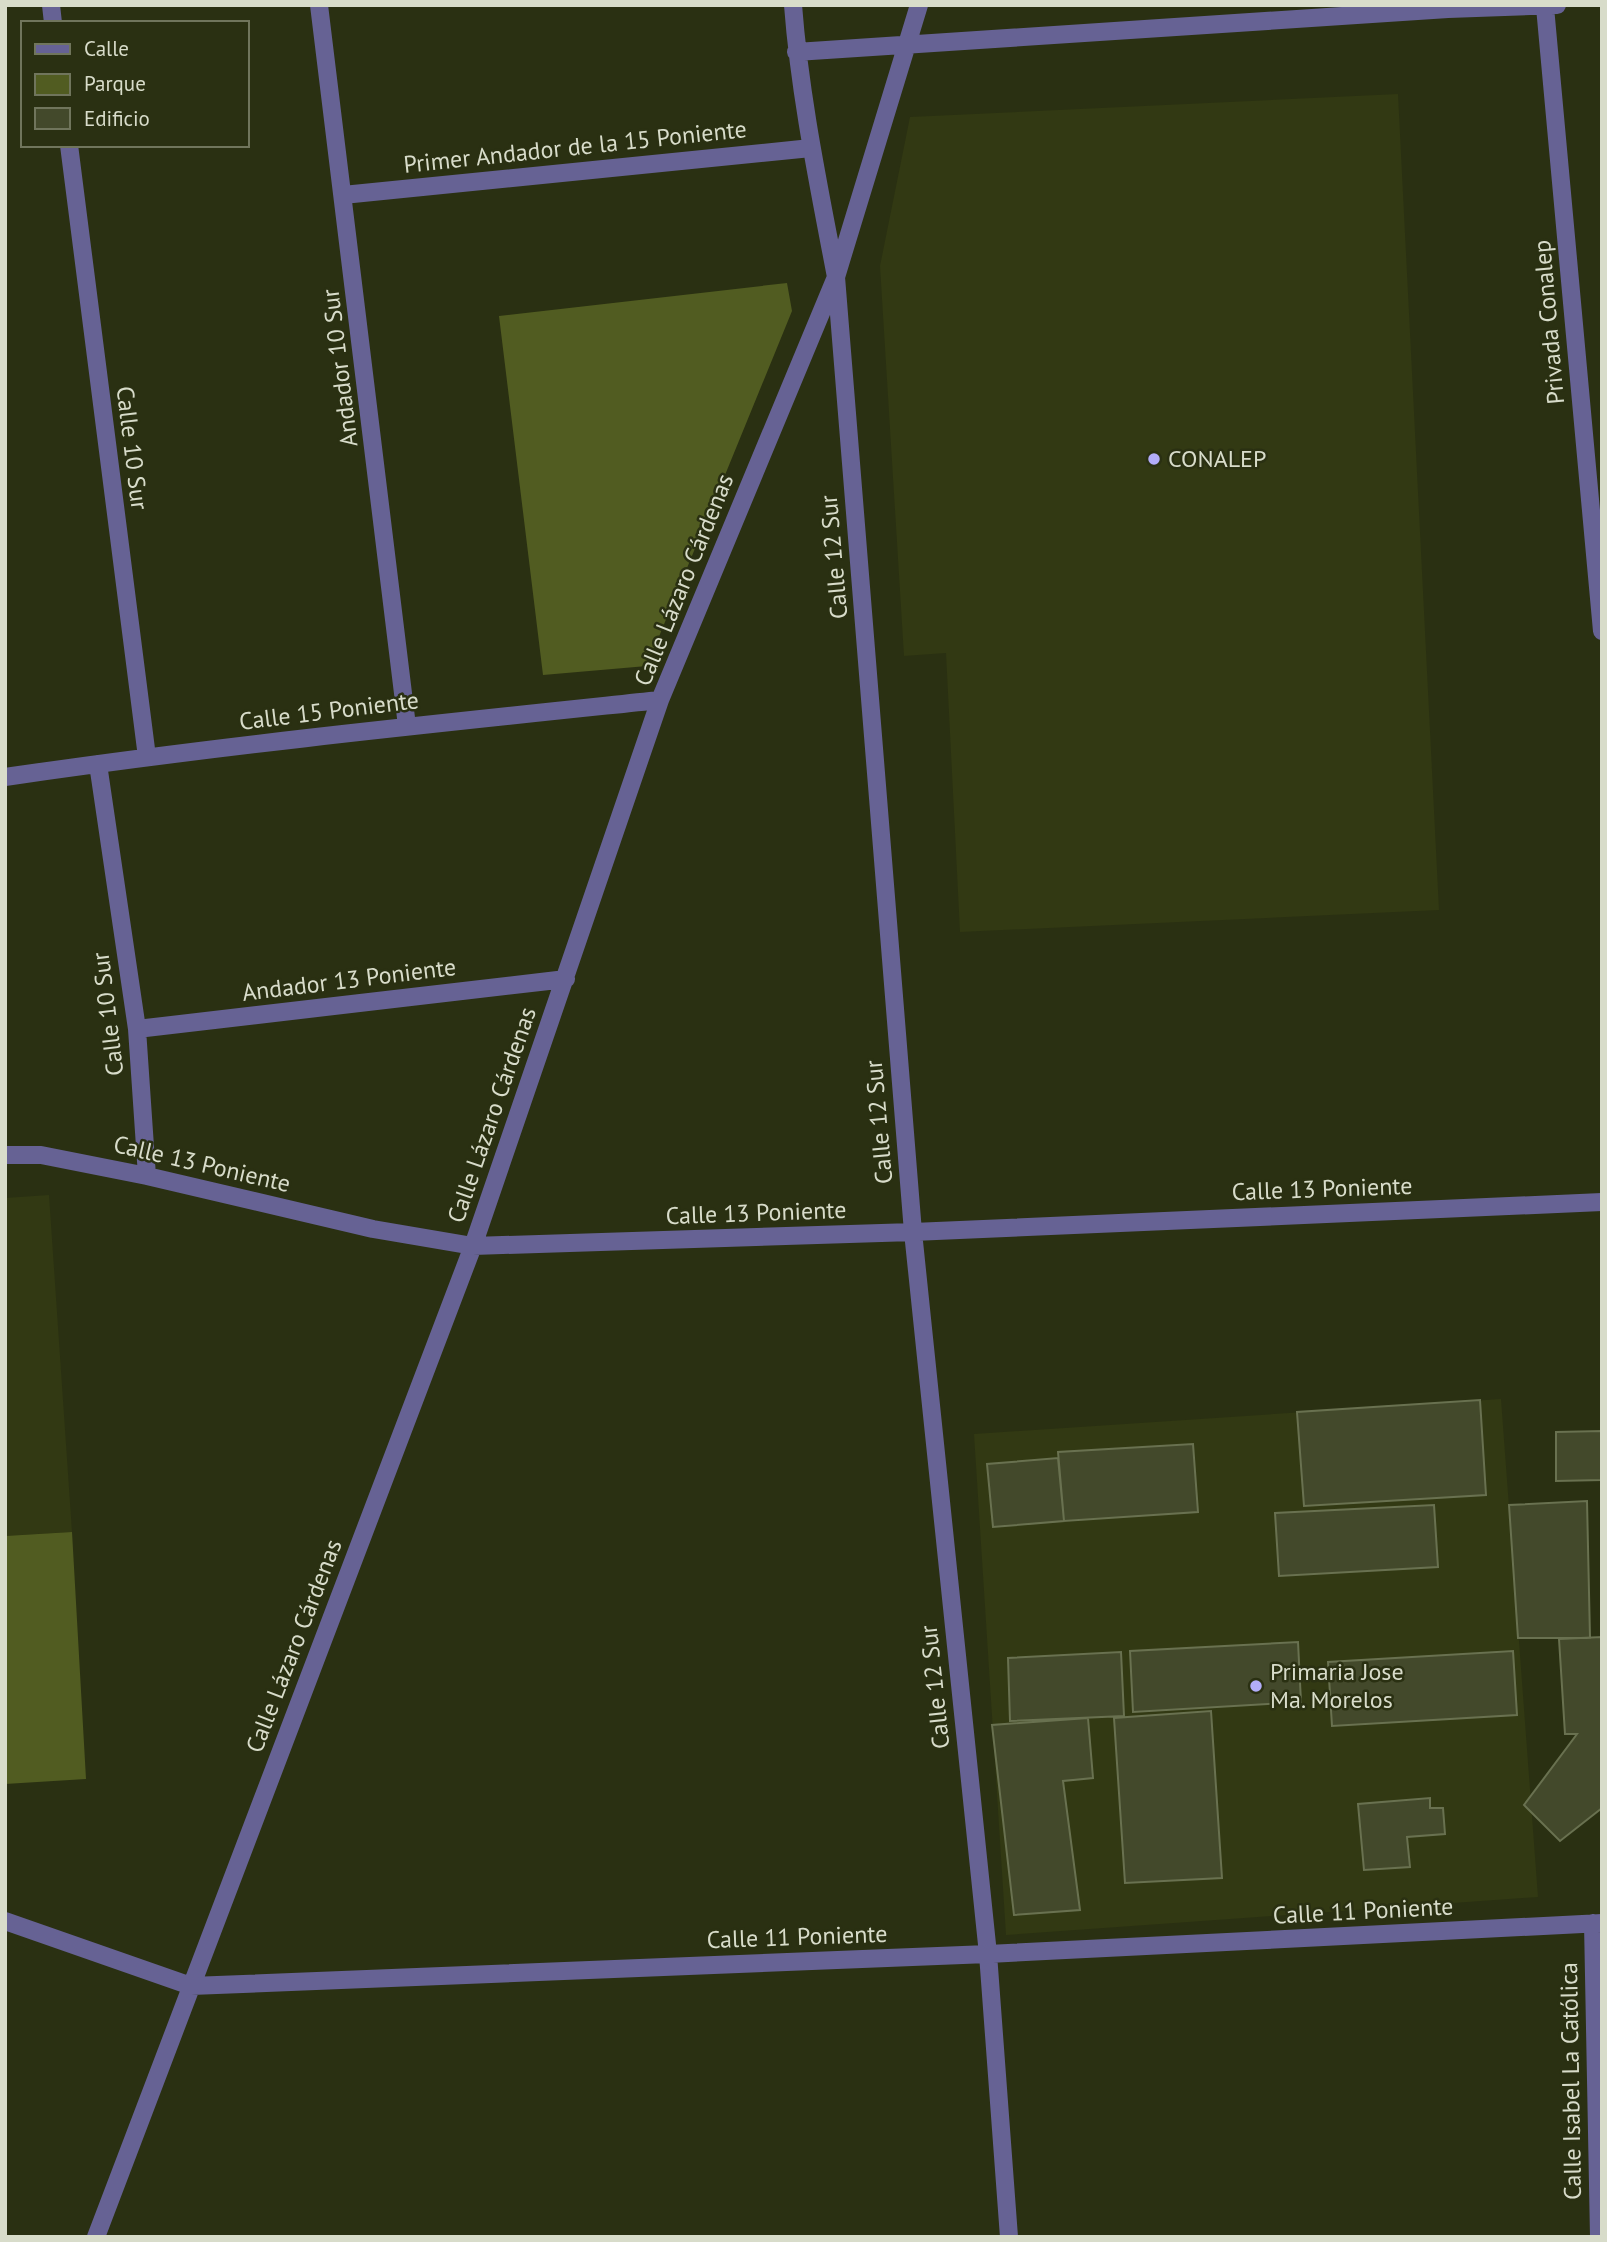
<svg xmlns="http://www.w3.org/2000/svg" width="1607" height="2242" font-family="'PT Sans',sans-serif">
  <style>
    .built { fill: #323913 }
    .green { fill: #515c21 }
    .building { fill: #43492b; stroke: #697150; stroke-width: 2 }
    .lines { fill: none; stroke-linecap: round; stroke-linejoin: round }
    .minor { stroke: #666294; stroke-width: 18 }
    .poi-dot { fill: #b2adf9; stroke: #2a3012; stroke-width: 2.5 }
    .labels { text-anchor: middle; stroke-width: 5; stroke-linejoin: round; paint-order: stroke }
    .street-label { font-size: 24px; fill: #d8dcca; stroke: #2a3012 }
    .poi-label { font-size: 24px; fill: #d8dcca; stroke: #2a3012; text-anchor: start }
  </style>
  <rect width="100%" height="100%" fill="#2a3012"/>
  <path class="built" d="M 1398,94 L 1439,910 L 960,932 L 946,653 L 904,656 L 880,266 L 910,117 Z
    M 49,1195 L 72,1532 L 5,1536 L 5,1198 Z
    M 1501,1399 L 1538,1897 L 1006,1935 L 974,1434 Z"/>
  <path class="green" d="M 787,283 L 792,311 L 647,666 L 543,675 L 499,316 Z
    M 72,1532 L 86,1779 L 5,1784 L 5,1536 Z"/>
  <path class="building" d="M 1480,1400 L 1486,1495 L 1304,1506 L 1297,1412 Z
    M 1602,1431 L 1602,1480 L 1556,1481 L 1556,1432 Z
    M 1193,1444 L 1198,1512 L 1064,1521 L 1058,1452 Z
    M 1058,1458 L 1064,1521 L 993,1527 L 987,1464 Z
    M 1587,1501 L 1590,1638 L 1518,1638 L 1509,1505 Z
    M 1434,1505 L 1438,1567 L 1279,1576 L 1275,1513 Z
    M 1602,1637 L 1602,1808 L 1560,1841 L 1524,1805 L 1577,1734 L 1565,1734 L 1559,1639 Z
    M 1298,1642 L 1301,1702 L 1133,1712 L 1130,1651 Z
    M 1513,1651 L 1517,1715 L 1332,1726 L 1328,1662 Z
    M 1121,1652 L 1124,1716 L 1010,1721 L 1008,1658 Z
    M 1211,1711 L 1222,1878 L 1125,1883 L 1114,1718 Z
    M 1088,1718 L 1093,1778 L 1063,1781 L 1080,1910 L 1014,1915 L 992,1725 Z
    M 1430,1798 L 1430,1808 L 1443,1808 L 1445,1834 L 1407,1837 L 1410,1867 L 1364,1870 L 1358,1804 Z"/>
  <g class="lines">
    <path class="minor" d="M 51,5 L 53,23
      M 319,5 L 407,726
      M 793,5 C 800,97 819,187 836,277 L 913,1232 L 988,1954 L 1009,2237
      M 1545,7 L 1602,631
      M 796,52 L 1448,9 L 1557,5
      M 69,145 L 147,757
      M 343,195 L 811,148
      M 98,764 L 137,1029 L 147,1176
      M 5,777 C 223,745 441,723 660,700
      M 137,1029 L 566,979
      M 5,1155 L 41,1155 L 147,1176 L 373,1229 L 473,1246 L 913,1232 L 1602,1202
      M 5,1921 L 191,1986 L 988,1954 L 1602,1923
      M 1593,1923 L 1599,2237
      M 96,2237 L 473,1246 L 660,700 L 836,277 L 919,5"/>
  </g>
  <g class="poi-dot">
    <circle cx="1154" cy="459" r="7"/>
    <circle cx="1256" cy="1686" r="7"/>
  </g>
  <g class="labels">
    <g class="street-label">
      <text transform="translate(575 147) rotate(-6)" y="8">Primer Andador de la 15 Poniente</text>
      <text transform="translate(1549 322) rotate(-95)" y="8">Privada Conalep</text>
      <text transform="translate(340 368) rotate(-97)" y="8">Andador 10 Sur</text>
      <text transform="translate(132 448) rotate(83)" y="8">Calle 10 Sur</text>
      <text transform="translate(834 557) rotate(-95)" y="8">Calle 12 Sur</text>
      <text transform="translate(684 580) rotate(-68)" y="8">Calle Lázaro Cárdenas</text>
      <text transform="translate(329 711) rotate(-7)" y="8">Calle 15 Poniente</text>
      <text transform="translate(349 980) rotate(-7)" y="8">Andador 13 Poniente</text>
      <text transform="translate(108 1014) rotate(-97)" y="8">Calle 10 Sur</text>
      <text transform="translate(492 1115) rotate(-71)" y="8">Calle Lázaro Cárdenas</text>
      <text transform="translate(879 1122) rotate(-95)" y="8">Calle 12 Sur</text>
      <text transform="translate(202 1164) rotate(13)" y="8">Calle 13 Poniente</text>
      <text transform="translate(1322 1189) rotate(-2)" y="8">Calle 13 Poniente</text>
      <text transform="translate(756 1213) rotate(-2)" y="8">Calle 13 Poniente</text>
      <text transform="translate(294 1646) rotate(-69)" y="8">Calle Lázaro Cárdenas</text>
      <text transform="translate(935 1687) rotate(-96)" y="8">Calle 12 Sur</text>
      <text transform="translate(1363 1911) rotate(-3)" y="8">Calle 11 Poniente</text>
      <text transform="translate(797 1937) rotate(-2)" y="8">Calle 11 Poniente</text>
      <text transform="translate(1571 2081) rotate(-91)" y="8">Calle Isabel La Católica</text>
    </g>
    <g class="poi-label">
      <text x="1168" y="467">CONALEP</text>
      <text x="1270" y="1680">Primaria Jose<tspan x="1270" dy="28">Ma. Morelos</tspan></text>
    </g>
  </g>
  <rect width="1607" height="2242" fill="none" stroke="#d8dcca" stroke-width="14"/>
  <rect x="21" y="21" width="228" height="126" fill="#2a3012" stroke="#70755c" stroke-width="2"/>
  <rect x="35" y="44" width="35" height="10" fill="#666294" stroke="#70755c" stroke-width="2"/>
  <text x="84" y="56" font-size="21" fill="#d8dcca">Calle</text>
  <rect x="35" y="74" width="35" height="21" fill="#515c21" stroke="#70755c" stroke-width="2"/>
  <text x="84" y="91" font-size="21" fill="#d8dcca">Parque</text>
  <rect x="35" y="108" width="35" height="21" fill="#43492b" stroke="#70755c" stroke-width="2"/>
  <text x="84" y="126" font-size="21" fill="#d8dcca">Edificio</text>
</svg>
